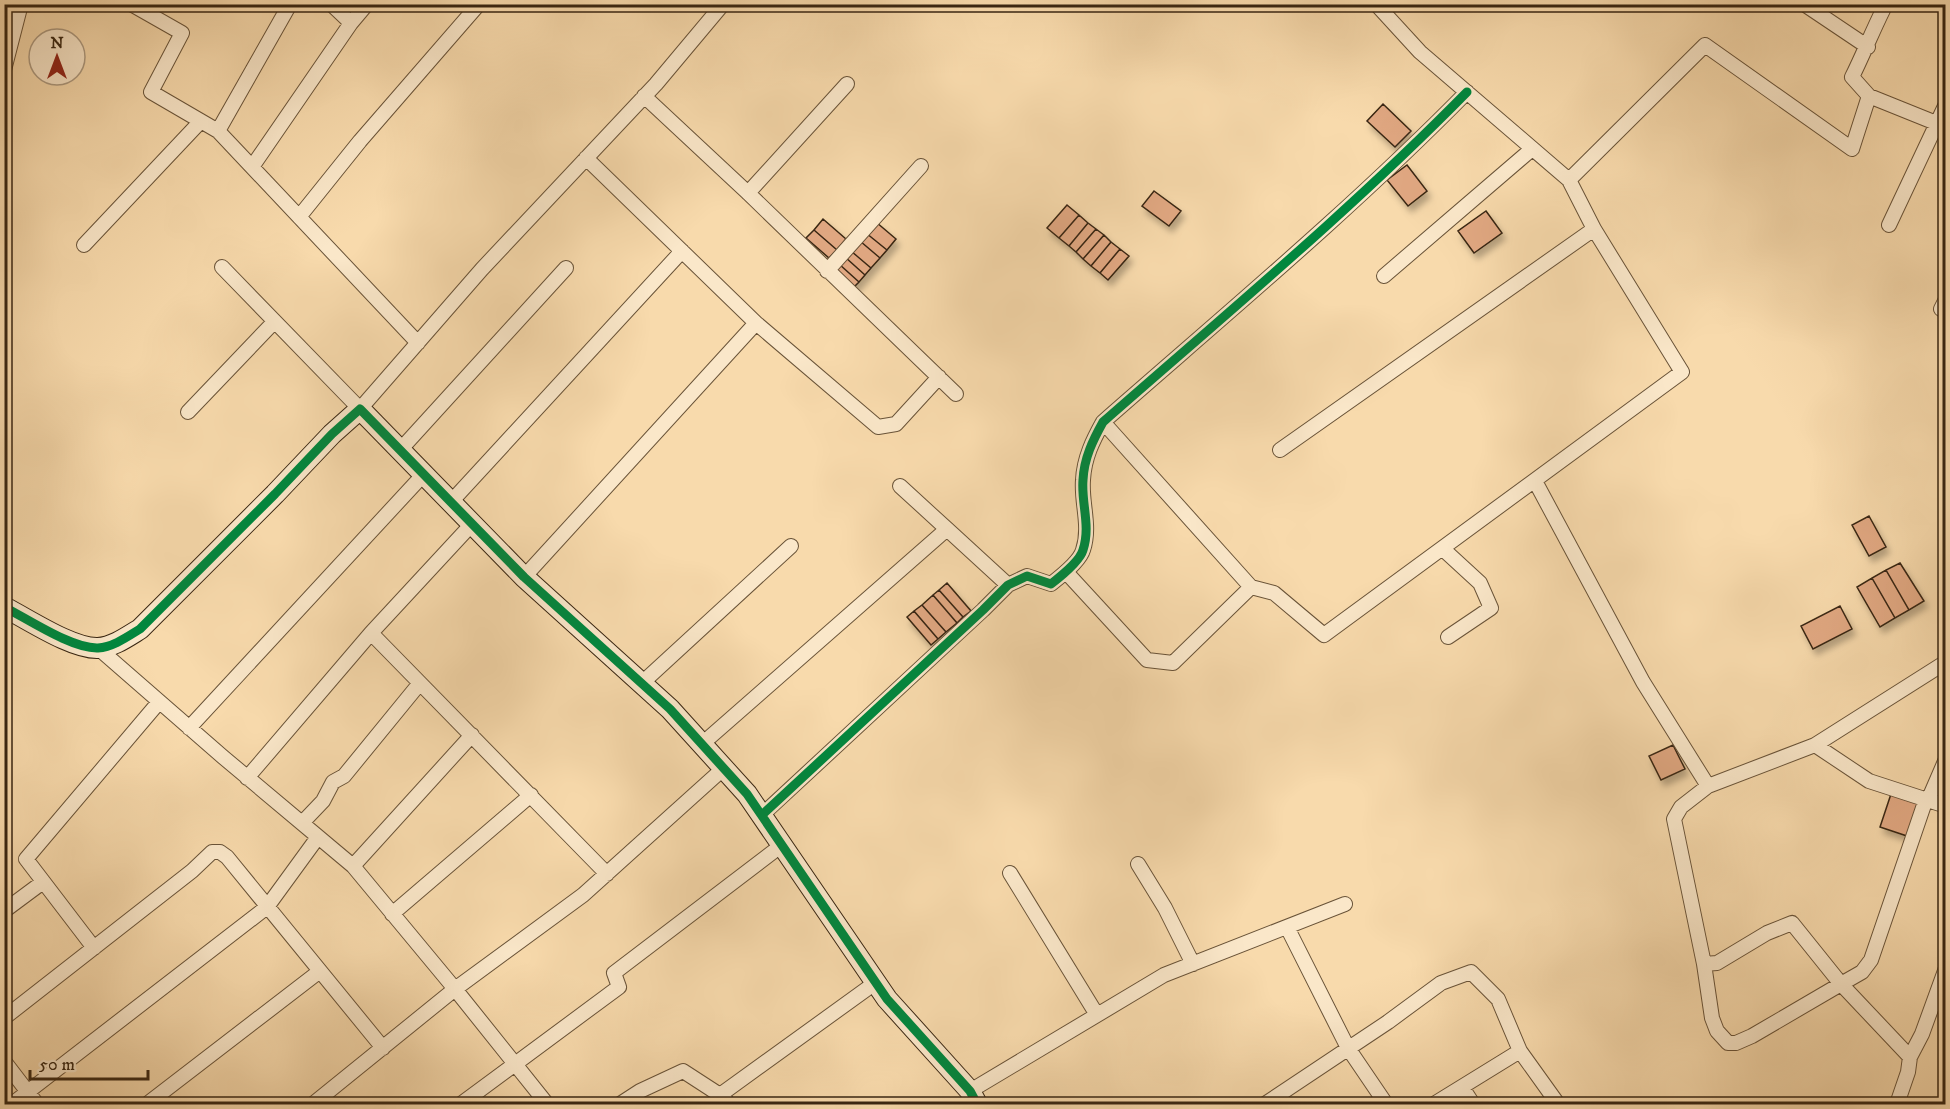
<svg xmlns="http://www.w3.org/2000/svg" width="1950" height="1109" font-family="'IM FELL DW Pica',serif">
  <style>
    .building { fill: #e1a882; stroke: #392612; stroke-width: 1.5; filter: url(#shadow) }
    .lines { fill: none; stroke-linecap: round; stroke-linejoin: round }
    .street-casing { stroke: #695338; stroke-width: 16 }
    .secondary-casing { stroke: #392612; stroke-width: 22 }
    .street { stroke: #fae7c9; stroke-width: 14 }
    .secondary { stroke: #fae7c9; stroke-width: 20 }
    .cycleway-casing { stroke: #fae7c9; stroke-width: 13 }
    .cycleway { stroke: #00873e; stroke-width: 9 }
  </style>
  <defs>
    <filter id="shadow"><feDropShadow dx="3.5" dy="6" stdDeviation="3" flood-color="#0004"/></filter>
  </defs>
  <rect width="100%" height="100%" fill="#f8daac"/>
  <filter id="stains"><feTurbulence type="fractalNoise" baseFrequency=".00333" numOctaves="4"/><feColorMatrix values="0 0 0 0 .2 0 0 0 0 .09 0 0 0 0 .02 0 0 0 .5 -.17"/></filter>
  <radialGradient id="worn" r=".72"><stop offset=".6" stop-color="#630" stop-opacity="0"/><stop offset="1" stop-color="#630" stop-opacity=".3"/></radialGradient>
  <path class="building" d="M 1383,104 L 1411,131 L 1395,147 L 1367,121 Z
    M 1407,165 L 1427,191 L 1408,206 L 1387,180 Z
    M 1154,191 L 1181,211 L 1169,226 L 1142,206 Z
    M 1067,205 L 1079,215 L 1059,238 L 1047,228 Z
    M 1486,211 L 1502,233 L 1474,253 L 1458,231 Z
    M 1079,215 L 1088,223 L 1069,246 L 1059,238 Z
    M 823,219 L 846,239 L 837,250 L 814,230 Z
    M 876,222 L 896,239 L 887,250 L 866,233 Z
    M 1088,223 L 1096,229 L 1076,252 L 1069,246 Z
    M 1096,229 L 1104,235 L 1083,259 L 1076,252 Z
    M 814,230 L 837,250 L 829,258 L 806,238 Z
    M 866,233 L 887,250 L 880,258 L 860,241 Z
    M 1104,235 L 1111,242 L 1091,266 L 1083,259 Z
    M 860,241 L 880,258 L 871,268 L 851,251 Z
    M 1111,242 L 1120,249 L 1100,273 L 1091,266 Z
    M 1120,249 L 1129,256 L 1108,280 L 1100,273 Z
    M 851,251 L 871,268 L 865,275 L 845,257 Z
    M 845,257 L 865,275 L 859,282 L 839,264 Z
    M 839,264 L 859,282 L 852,289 L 832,271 Z
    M 1869,516 L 1886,547 L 1869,556 L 1852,525 Z
    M 1900,563 L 1924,601 L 1909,610 L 1886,570 Z
    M 1886,570 L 1909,610 L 1895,618 L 1872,578 Z
    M 1872,578 L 1895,618 L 1880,627 L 1857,587 Z
    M 947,583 L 971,611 L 963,617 L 939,590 Z
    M 939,590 L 963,617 L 957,623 L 933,595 Z
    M 933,595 L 957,623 L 946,632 L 922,605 Z
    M 922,605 L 946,632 L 938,639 L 914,611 Z
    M 1840,606 L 1852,629 L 1813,649 L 1801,626 Z
    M 914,611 L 938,639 L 931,645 L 907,617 Z
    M 1673,745 L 1685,769 L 1661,780 L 1649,756 Z
    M 1891,794 L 1919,803 L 1907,836 L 1880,827 Z"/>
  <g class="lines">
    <defs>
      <path id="street" d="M 131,4 L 182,33 L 151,92 L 218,131 L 418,343
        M 331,4 L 351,23
        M 1376,4 L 1420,52 L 1569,180 L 1705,45 L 1852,149 L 1869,96 L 1946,127
        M 1804,4 L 1868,47
        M 4,70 L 21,4
        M 644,96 L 748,193 L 956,394
        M 1869,96 L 1852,77 C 1863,55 1872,32 1883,10
        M 218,131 L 290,4
        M 252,167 L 351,23 L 367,4
        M 748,193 L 847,84
        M 299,217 L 360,141 L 479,4
        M 1889,225 L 1946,104
        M 84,245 L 201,121
        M 222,267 L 360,409 L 482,269 L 656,84 L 723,4
        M 827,271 L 921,166
        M 1384,276 L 1532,149
        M 1941,309 L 1946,299
        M 756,323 L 878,427 L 896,424 L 939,377
        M 188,412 L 274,322
        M 1103,422 L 1251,587 L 1274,593 L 1324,635 L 1682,372 L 1594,229
        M 401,449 L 566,268
        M 1280,450 L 1594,229 L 1569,180
        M 1535,481 L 1643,682 L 1708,786
        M 900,486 L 947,529
        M 450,503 L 682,251
        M 1443,549 L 1480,583 L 1491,608 L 1448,637
        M 1066,572 L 1147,660 L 1173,663 L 1251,587
        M 524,577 L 756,323 L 586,158
        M 371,633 L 607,874
        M 98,648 L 223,757 L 353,866 L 455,989 L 583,895 L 724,768
        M 1946,662 L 1815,745 L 1869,781 L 1946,806
        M 642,683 L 791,546
        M 189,728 L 424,474
        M 702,744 L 947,529 L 1008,585
        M 1815,745 L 1708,786 L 1681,807 L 1674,819 L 1704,964 L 1712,1018 L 1717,1031 L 1728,1043 L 1736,1043 L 1752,1036 L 1841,984 L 1862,972 L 1871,960 L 1926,799 L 1930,796 L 1946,759
        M 247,778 L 371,633 L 472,524
        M 762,815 L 983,610 L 1008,585 L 1027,576 L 1051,584 C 1060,577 1080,561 1083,550 C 1091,526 1081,503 1083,480 C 1084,458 1093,440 1103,422 C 1226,314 1352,209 1467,92
        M 302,823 L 323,801 L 333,782 L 344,776 L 420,683
        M 1138,864 L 1165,908 L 1193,964
        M 353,866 L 472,735
        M 1010,873 L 1097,1015
        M 4,911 L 43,882
        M 392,914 L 531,795
        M 1287,927 L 1348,1048 L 1386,1104
        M 94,948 L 26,859 L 159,702
        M 1704,964 L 1717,963 L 1767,933 L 1792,923 L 1841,984 L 1910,1057
        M 4,1018 L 192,871 L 212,852 L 220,852 L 227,857 L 383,1048
        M 4,1061 L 37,1104
        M 1462,1087 L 1473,1104
        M 970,1091 L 1164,975 L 1345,904
        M 12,1104 L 267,907 L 318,837
        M 147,1104 L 320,971
        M 313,1104 L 455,989 L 547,1104
        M 461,1104 L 619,987 L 614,973 L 782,845
        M 620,1104 L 640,1091 L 683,1071 L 720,1095
        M 729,1104 L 720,1095 L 875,983
        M 1265,1104 L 1388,1022 L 1441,983 L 1471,972 L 1498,999 L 1520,1051 L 1558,1104
        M 1434,1104 L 1520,1051
        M 1897,1104 L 1908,1072 L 1910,1057 L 1922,1034 L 1946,968"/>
      <path id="secondary" d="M 4,607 C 28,619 72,649 98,648 C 113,647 127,637 140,629 L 275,494 L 332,434 L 360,409 L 524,577 L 670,709 L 747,794 L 887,999 L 970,1091 L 977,1104"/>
    </defs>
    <use href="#street" class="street-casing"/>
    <use href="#secondary" class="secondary-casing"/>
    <use href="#street" class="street"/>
    <use href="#secondary" class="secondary"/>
    <defs>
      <path id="cycleway" d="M 4,607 C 28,619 72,649 98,648 C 113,647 127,637 140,629 L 275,494 L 332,434 L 360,409 L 524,577 L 670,709 L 747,794 L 887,999 L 970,1091 L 977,1104
        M 762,815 L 983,610 L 1008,585 L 1027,576 L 1051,584 C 1060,577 1080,561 1083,550 C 1091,526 1081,503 1083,480 C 1084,458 1093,440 1103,422 C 1226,314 1352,209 1467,92"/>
    </defs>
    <use href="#cycleway" class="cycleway-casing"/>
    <use href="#cycleway" class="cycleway"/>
  </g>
  <rect width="1950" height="1109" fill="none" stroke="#f8daac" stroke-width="24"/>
  <rect x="6" y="6" width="1938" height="1097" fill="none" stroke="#392612" stroke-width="3"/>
  <rect x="12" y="12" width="1926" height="1085" fill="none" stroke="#392612" stroke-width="1.5"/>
  <g transform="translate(57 57)"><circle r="28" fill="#fae7c9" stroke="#ad9a80" stroke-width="1.5"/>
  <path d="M0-4.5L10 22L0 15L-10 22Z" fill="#8f2418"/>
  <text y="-9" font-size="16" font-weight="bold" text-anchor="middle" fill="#392612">N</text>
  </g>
  <path d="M30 1070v9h118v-9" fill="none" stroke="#392612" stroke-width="3"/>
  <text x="39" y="1070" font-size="18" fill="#392612" stroke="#fae7c9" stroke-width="4.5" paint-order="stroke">50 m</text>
  <rect width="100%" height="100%" filter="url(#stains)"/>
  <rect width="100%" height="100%" fill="url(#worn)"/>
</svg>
